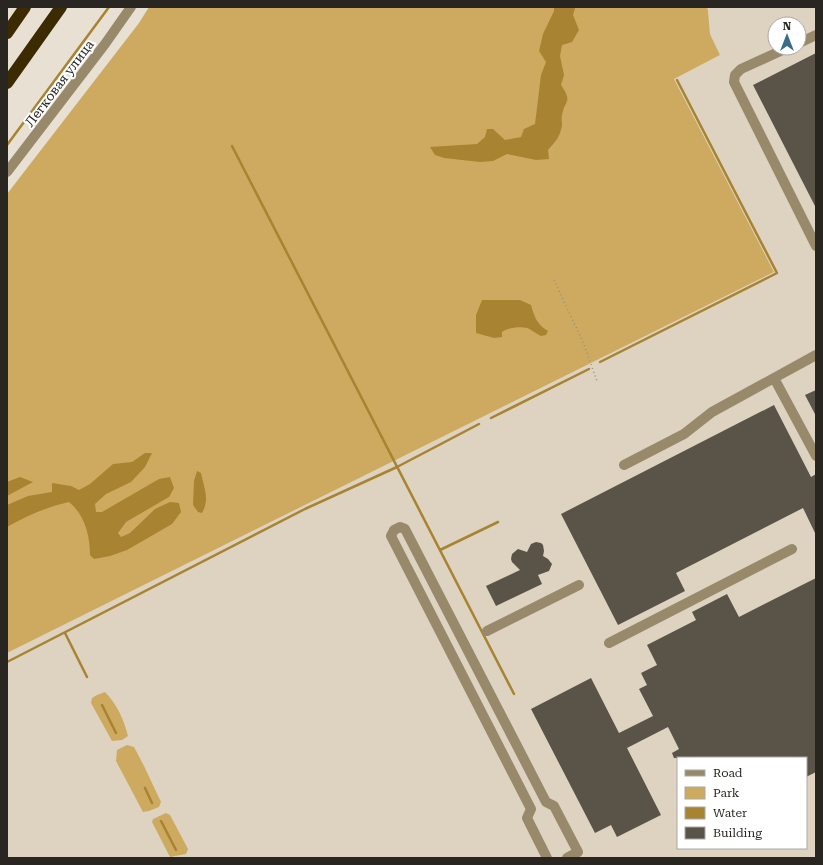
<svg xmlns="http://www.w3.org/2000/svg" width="823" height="865" font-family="'Roboto Serif',serif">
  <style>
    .built { fill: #ddd3c0; fill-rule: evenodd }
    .green { fill: #cdaa5f }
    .water { fill: #a78332 }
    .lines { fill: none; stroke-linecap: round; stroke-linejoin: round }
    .stream { stroke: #a78332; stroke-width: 2.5 }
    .building { fill: #595348 }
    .path { stroke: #958f85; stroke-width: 1.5; stroke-dasharray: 1 3; stroke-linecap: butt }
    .minor { stroke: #98896a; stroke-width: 10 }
    .highway { stroke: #3c2a00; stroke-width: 12 }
    .labels { text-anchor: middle; stroke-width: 4; stroke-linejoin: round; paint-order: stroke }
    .street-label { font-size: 13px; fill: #292621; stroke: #fff }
  </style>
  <rect width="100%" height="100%" fill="#e8e1d3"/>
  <path class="built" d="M 707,7 L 816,7 L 816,858 L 7,858 L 7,653 L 774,272 L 674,79 L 720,55 L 710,34 L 708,11 ZM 775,24 L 799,24 L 799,48 L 775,48 ZM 678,758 L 806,758 L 806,848 L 678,848 Z"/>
  <path class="green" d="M 149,7 L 707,7 L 708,11 L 710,34 L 720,55 L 674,79 L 774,272 L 7,653 L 7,194 L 139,23 Z
    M 105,692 C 117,704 124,720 128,736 L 122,740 L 112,741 L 91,703 L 92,698 L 97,695 Z
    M 127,745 L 134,747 L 144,766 L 161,802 L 159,807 L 149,811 L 143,812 L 116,761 L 117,750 Z
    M 166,813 L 170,815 L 188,849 L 186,854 L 170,857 L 152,822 L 153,819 Z"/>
  <path class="water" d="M 554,7 L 576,7 L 575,8 L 573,15 L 579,30 L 572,42 L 562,45 L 560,56 L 564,75 L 561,85 C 573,103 565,99 562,115 C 561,118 562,121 562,125 C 560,137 556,141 548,150 L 549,159 L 536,160 L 507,154 L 493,161 L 480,162 L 444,158 L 435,155 L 430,147 L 477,144 L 485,137 L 487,129 L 493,129 L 505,140 L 521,137 L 524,129 L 535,124 L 541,75 L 546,62 L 539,51 L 543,34 L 554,11 Z
    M 482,300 L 520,300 L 531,305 C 534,316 537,325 548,331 L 546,335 L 541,336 C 536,334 531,329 527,328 C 520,326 507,328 502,332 L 502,337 L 494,338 L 476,333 L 476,315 Z
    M 145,453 L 152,453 L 145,467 L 131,482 L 106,494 L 95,504 L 96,512 L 102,512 L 159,479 L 170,477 L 174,488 L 169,497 L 126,522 L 118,533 L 121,537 L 130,533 L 155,509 L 170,502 L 179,503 L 181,512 L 172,524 L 127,550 L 110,556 L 94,559 L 90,555 C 90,536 85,515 69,502 C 46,507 27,516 7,527 L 7,505 L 28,496 L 52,492 L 52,483 L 71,486 L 79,490 L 90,484 L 113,464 L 132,462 Z
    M 197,471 L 201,473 C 204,488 210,499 202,513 L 198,512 L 193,505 L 194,481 Z
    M 20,477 L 33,482 L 7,496 L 7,482 Z"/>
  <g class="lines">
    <path class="stream" d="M 7,145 L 109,7
      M 232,146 L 514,694
      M 600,362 L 777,273 L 677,80
      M 491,418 L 589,369
      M 440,550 L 498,522
      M 65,633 L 87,677
      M 7,662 L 305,509 L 397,467 L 479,424
      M 102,705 L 116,733
      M 145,788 L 152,803
      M 161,821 L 176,850"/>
  </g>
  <path class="building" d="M 816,53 L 816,208 L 753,85 Z
    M 816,390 L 816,416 L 805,395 Z
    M 774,405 L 811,477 L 816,474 L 816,535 L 803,508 L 676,573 L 685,591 L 618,625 L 561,514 Z
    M 536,542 L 541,543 L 543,545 L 544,551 L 543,556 L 548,559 L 552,564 L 549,571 L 538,575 L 542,584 L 496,606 L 486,586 L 520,570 L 512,562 L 511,559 L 512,554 L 518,549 L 527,552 L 531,544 Z
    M 816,578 L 816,772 L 806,777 L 806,758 L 674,758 L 672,753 L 679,749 L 668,727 L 627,748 L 661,815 L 617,837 L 611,825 L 595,833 L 531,709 L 591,678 L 619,733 L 653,716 L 639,689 L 647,685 L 641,673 L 657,665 L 647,645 L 696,620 L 692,612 L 727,594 L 739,617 Z"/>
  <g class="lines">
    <path class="path" d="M 554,280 L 583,342 L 597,381"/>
    <path class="minor" d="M 799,43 L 816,35
      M 787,48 L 741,69 L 735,75 L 734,82 L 816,246
      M 7,172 L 105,44 L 131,7
      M 774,378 L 816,456
      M 624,465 L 684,434 L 712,412 L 816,355
      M 487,631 L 579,585
      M 609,643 L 792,549
      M 547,858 L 527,818 L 531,809 L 391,536 L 394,530 L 400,527 L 405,529 L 546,802 L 554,806 L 578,852 L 567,858"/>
    <path class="highway" d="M 7,33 L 25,7
      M 7,83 L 61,7"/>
  </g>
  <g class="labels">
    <g class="street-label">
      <text transform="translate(59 83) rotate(-53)" y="5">Легковая улица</text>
    </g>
  </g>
  <rect width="823" height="865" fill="none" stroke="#292621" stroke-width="16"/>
  <rect x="677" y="757" width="130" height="92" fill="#ffffff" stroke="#a9a8a6"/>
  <rect x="685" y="770" width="20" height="6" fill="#98896a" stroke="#a9a8a6"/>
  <text x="713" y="777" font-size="12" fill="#292621">Road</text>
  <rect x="685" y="787" width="20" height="12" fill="#cdaa5f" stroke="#a9a8a6"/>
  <text x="713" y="797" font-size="12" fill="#292621">Park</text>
  <rect x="685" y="807" width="20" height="12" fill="#a78332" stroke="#a9a8a6"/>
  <text x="713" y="817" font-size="12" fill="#292621">Water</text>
  <rect x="685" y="827" width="20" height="12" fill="#595348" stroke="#a9a8a6"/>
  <text x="713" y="837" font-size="12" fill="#292621">Building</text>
  <g transform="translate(787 36)"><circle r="19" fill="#ffffff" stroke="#a9a8a6"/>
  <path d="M0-3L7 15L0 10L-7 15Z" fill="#386c88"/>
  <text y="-6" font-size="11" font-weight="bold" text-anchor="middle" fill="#292621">N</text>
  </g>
</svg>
